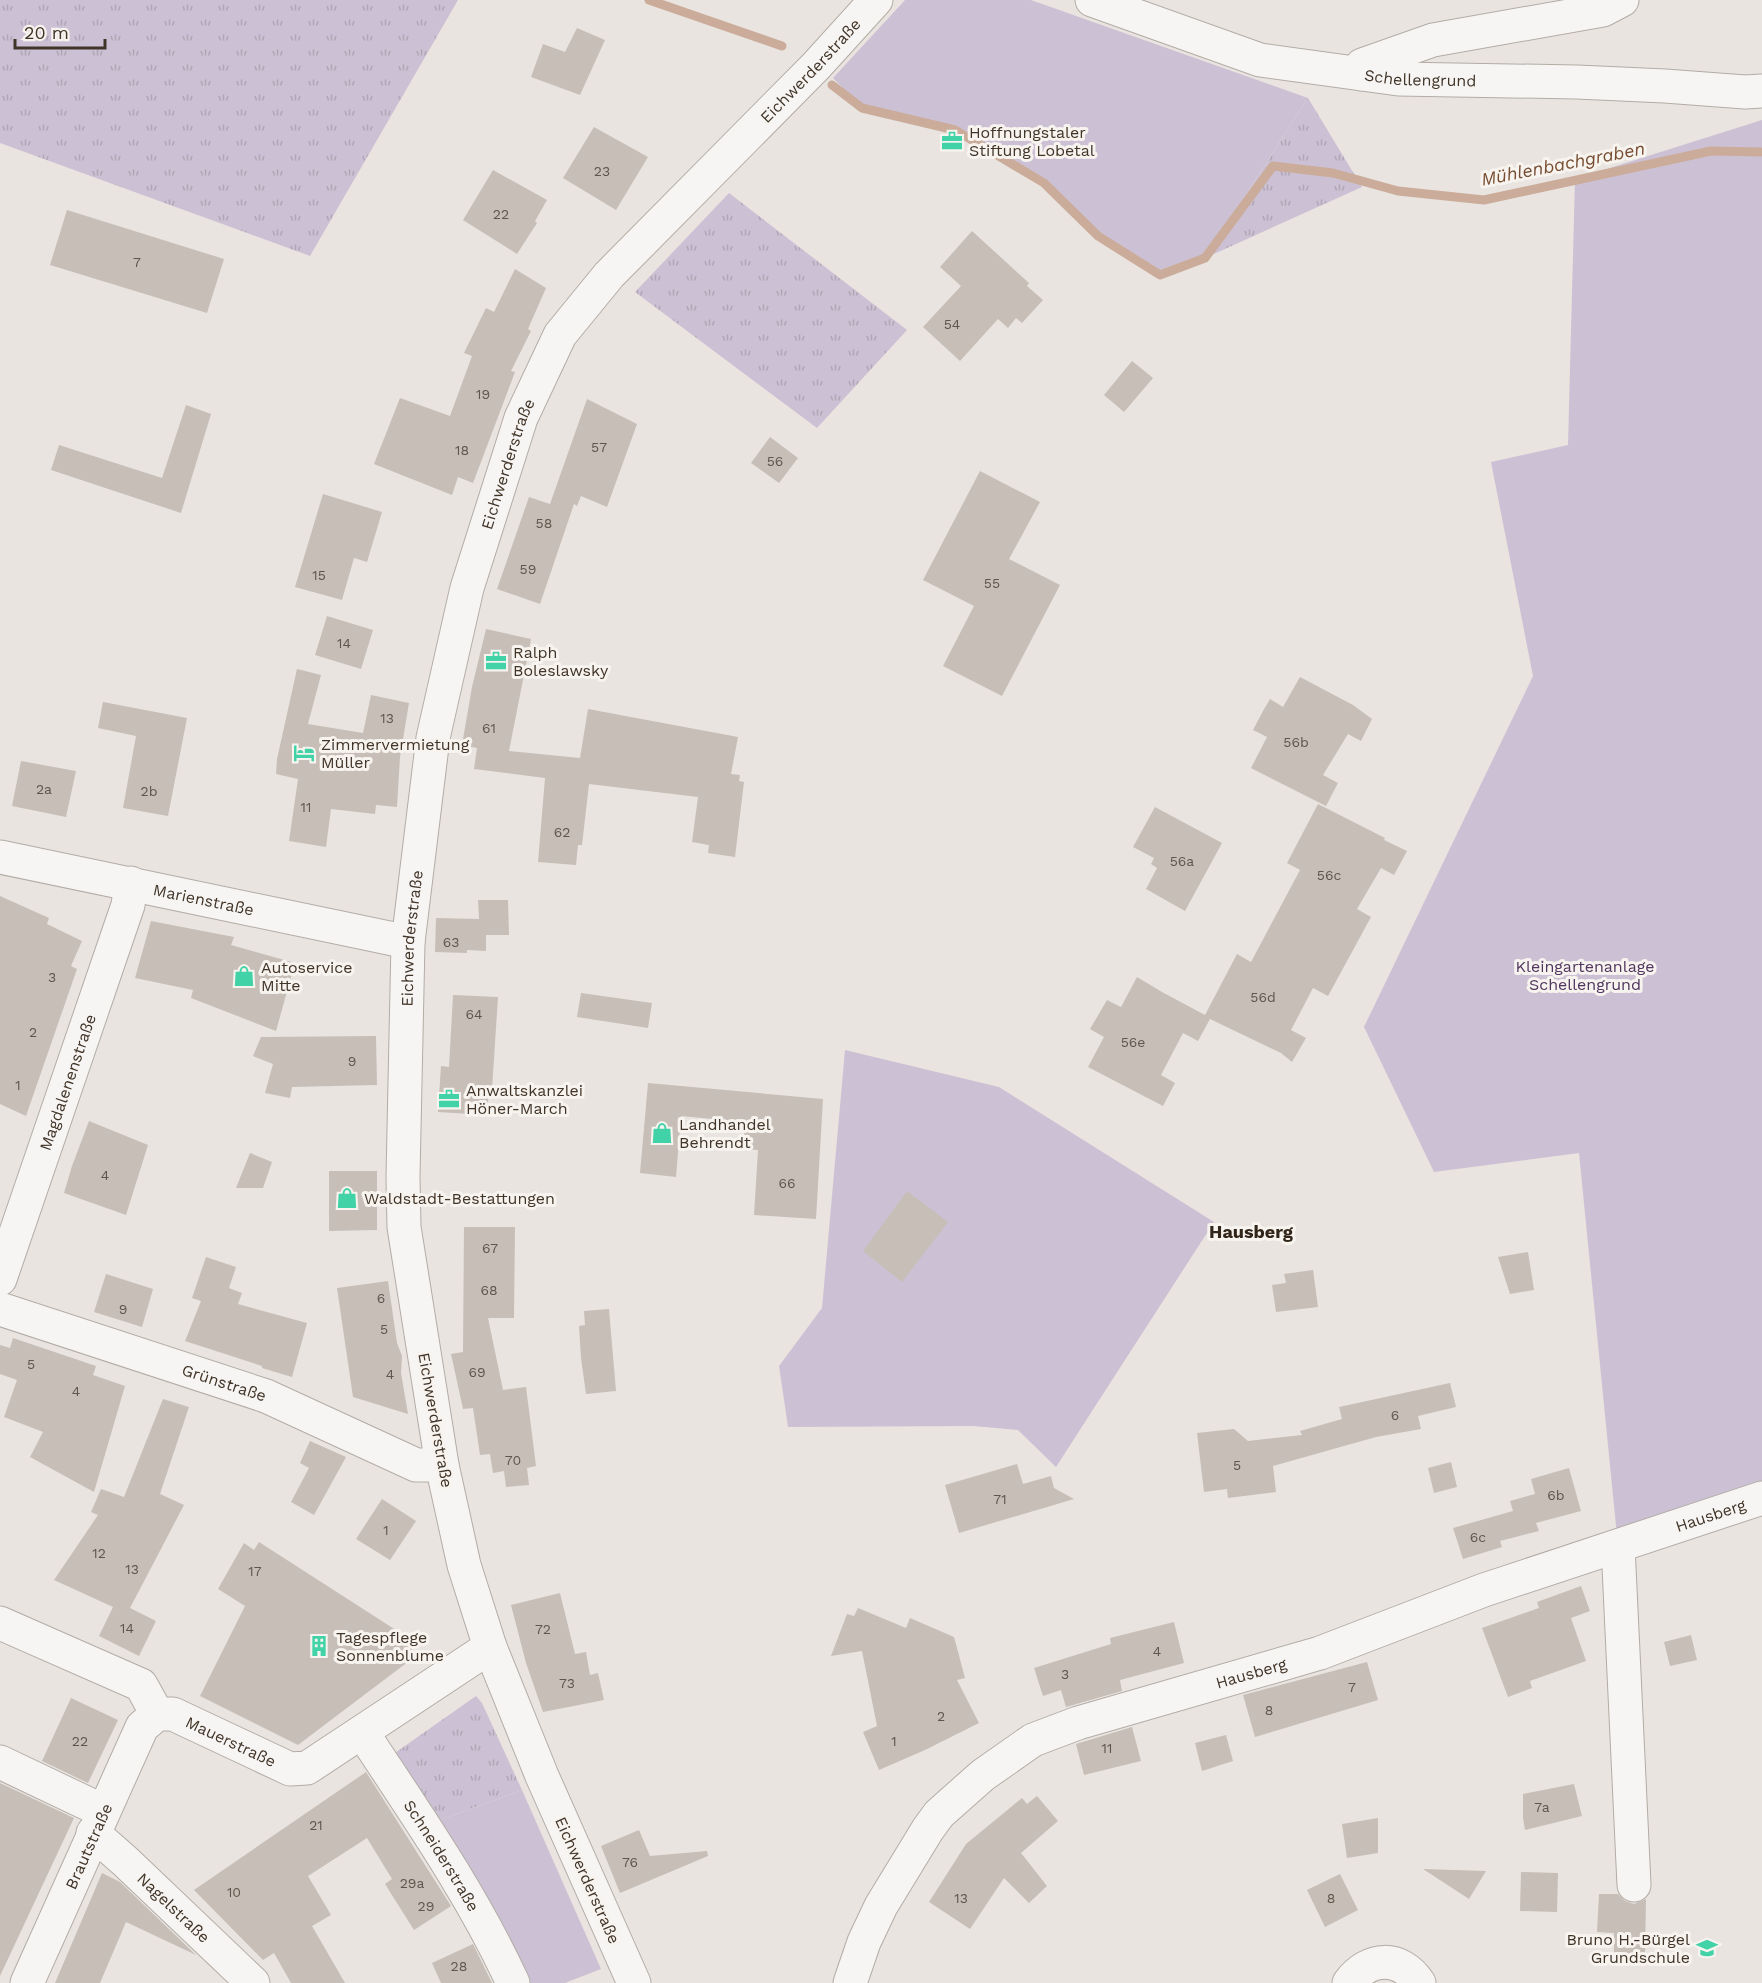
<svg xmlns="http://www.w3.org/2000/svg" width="1762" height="1983" font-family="'Work Sans',sans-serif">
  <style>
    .grass { fill: url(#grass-tufts) }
    .green { fill: #ccc1d4 }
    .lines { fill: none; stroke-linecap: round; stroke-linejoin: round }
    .stream { stroke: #cbac9a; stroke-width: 9 }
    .building { fill: #c6beb7 }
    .minor-casing { stroke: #b3aca5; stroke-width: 35 }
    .minor { stroke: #f7f5f3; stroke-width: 33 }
    .labels { text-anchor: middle; stroke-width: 6; stroke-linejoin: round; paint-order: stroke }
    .number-label { font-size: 14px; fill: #62564c }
    .street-label { font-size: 16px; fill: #413428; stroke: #f7f3ef }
    .poi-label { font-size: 16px; fill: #413428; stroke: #f7f3ef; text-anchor: start }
    .park-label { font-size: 16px; fill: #50355e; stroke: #f7f3ef }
    .water-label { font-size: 18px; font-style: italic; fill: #774d31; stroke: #f7f3ef }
    .neighbourhood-label { font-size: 18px; font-weight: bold; fill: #32261a; stroke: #f7f3ef }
  </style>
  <defs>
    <pattern id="grass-tufts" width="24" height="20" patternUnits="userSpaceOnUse" patternTransform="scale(1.5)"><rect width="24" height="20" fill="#ccc1d4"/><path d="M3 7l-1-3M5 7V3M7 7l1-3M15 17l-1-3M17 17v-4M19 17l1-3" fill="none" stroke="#b0a6b6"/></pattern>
  </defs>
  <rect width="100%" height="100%" fill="#e9e4e0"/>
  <path class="grass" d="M 0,0 L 458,0 L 310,256 L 0,143 Z
    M 1308,98 L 1362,187 L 1205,258 Z
    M 729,193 L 907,330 L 817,428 L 635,292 Z
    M 476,1696 L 482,1703 L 522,1790 L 435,1822 L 392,1755 Z"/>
  <path class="green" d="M 905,0 L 1031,0 L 1308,98 L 1205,258 L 1160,275 L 1098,236 L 1044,183 L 955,130 L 862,108 L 833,78 Z
    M 1762,120 L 1762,1498 L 1618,1546 L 1579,1153 L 1434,1172 L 1364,1027 L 1533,676 L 1491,462 L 1568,445 L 1575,179 Z
    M 845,1050 L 999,1087 L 1214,1222 L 1056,1467 L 1018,1430 L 973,1426 L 788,1427 L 779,1366 L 822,1308 Z
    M 522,1790 L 601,1969 L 565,1983 L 523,1983 L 435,1822 Z"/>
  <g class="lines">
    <path class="stream" d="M 649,0 L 782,46
      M 832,85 L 862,108 L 955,130 L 1044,183 L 1098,236 L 1160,275 L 1205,258 L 1273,166 L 1333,173 L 1398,191 L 1484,200 L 1711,151 L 1762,152"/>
  </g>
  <path class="building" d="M 577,28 L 605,40 L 580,95 L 531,77 L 543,44 L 565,52 Z
    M 594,127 L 648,157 L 616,210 L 563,178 Z
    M 493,170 L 547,200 L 535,221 L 537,223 L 517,254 L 463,220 Z
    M 67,210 L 224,259 L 207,313 L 50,265 Z
    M 972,231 L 1029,283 L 1027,286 L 1043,300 L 1022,323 L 1016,318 L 1008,328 L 998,319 L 960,361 L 923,327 L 961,286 L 940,267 Z
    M 515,269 L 546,288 L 528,329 L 531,331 L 511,371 L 515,372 L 473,483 L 458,477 L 452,495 L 374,464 L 400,398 L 450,416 L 472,356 L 464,353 L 486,308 L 494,312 Z
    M 1132,361 L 1153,378 L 1124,412 L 1104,395 Z
    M 587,399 L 637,424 L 607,507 L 581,496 L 577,506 L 574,504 L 540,604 L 497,589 L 529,497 L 550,504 Z
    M 186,405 L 211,414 L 181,513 L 51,470 L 59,445 L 162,478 Z
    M 770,437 L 798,458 L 779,483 L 751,463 Z
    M 980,471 L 1040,502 L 1009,559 L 1060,585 L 1002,696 L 943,666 L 974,606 L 923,580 Z
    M 323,494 L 382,512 L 367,562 L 354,558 L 342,600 L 295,587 Z
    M 327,616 L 373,630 L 361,669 L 315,655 Z
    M 486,629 L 531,639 L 509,751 L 580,758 L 588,709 L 738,737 L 731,774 L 740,775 L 739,781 L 744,782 L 735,857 L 708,853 L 709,845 L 692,842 L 698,797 L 589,784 L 582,845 L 578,845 L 576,865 L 538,862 L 545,778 L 474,769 L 477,748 L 462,745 L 472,687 Z
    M 297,669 L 321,675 L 308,724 L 363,733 L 371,695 L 409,703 L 400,757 L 397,807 L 376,805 L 375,814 L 331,809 L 326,847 L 289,841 L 298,779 L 276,774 L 277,759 Z
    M 1300,677 L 1353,705 L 1372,719 L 1361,741 L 1348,734 L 1323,775 L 1338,783 L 1326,806 L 1251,768 L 1267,737 L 1253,730 L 1263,711 L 1270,699 L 1283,707 Z
    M 103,702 L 187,718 L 168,816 L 123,808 L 136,736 L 98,728 Z
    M 21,761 L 76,771 L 66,817 L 12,806 Z
    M 1318,804 L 1385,838 L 1384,840 L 1407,851 L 1394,875 L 1381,868 L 1357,909 L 1371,917 L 1328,996 L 1313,988 L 1291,1030 L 1306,1038 L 1292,1062 L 1281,1053 L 1210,1019 L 1198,1041 L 1183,1033 L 1161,1075 L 1175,1083 L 1163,1106 L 1088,1067 L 1104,1037 L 1090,1029 L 1107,1000 L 1121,1007 L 1137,977 L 1162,992 L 1205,1015 L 1237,954 L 1251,962 L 1284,900 L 1300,870 L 1287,863 Z
    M 1155,807 L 1222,843 L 1185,911 L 1146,889 L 1157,868 L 1151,864 L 1154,858 L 1133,847 Z
    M 0,896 L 49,918 L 47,924 L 82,941 L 71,966 L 77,969 L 26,1116 L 0,1104 Z
    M 478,900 L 508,900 L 509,935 L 486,935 L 486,951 L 467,950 L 467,953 L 435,952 L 436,918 L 479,919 Z
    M 151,921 L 234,937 L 231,945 L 295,963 L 276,1031 L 191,998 L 193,990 L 135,978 Z
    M 581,993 L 652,1003 L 648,1028 L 577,1017 Z
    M 453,995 L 498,997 L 492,1089 L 489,1089 L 487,1115 L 438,1112 L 441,1066 L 449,1067 Z
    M 376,1036 L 377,1085 L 292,1087 L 290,1098 L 265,1093 L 273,1064 L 253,1056 L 261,1037 Z
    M 648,1083 L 823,1099 L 816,1219 L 754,1215 L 758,1150 L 743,1149 L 745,1122 L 681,1116 L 676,1177 L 640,1173 Z
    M 89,1121 L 148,1145 L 126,1215 L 64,1193 L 72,1166 Z
    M 250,1153 L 272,1162 L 263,1188 L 236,1188 Z
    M 329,1171 L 377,1171 L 377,1230 L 329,1231 Z
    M 907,1191 L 948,1222 L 902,1282 L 863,1251 Z
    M 464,1227 L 515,1227 L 514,1318 L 488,1318 L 503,1390 L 526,1387 L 536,1466 L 527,1468 L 529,1485 L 506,1487 L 504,1471 L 493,1473 L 490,1454 L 480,1455 L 473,1408 L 463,1409 L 451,1354 L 463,1352 Z
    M 1528,1252 L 1534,1290 L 1510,1294 L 1498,1257 Z
    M 206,1257 L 236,1267 L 229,1288 L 242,1293 L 238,1304 L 307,1323 L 292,1377 L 262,1368 L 262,1366 L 185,1341 L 201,1301 L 192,1298 Z
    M 1313,1270 L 1318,1307 L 1276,1312 L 1272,1285 L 1286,1283 L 1284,1274 Z
    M 106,1274 L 153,1289 L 142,1327 L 94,1312 Z
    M 388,1281 L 397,1343 L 402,1356 L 401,1373 L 408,1414 L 353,1397 L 337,1288 Z
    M 609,1309 L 616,1391 L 586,1394 L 581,1358 L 579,1326 L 585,1325 L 584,1311 Z
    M 13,1338 L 96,1366 L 93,1375 L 125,1386 L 94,1492 L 30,1457 L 43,1432 L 4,1417 L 17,1380 L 0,1374 L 0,1345 L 10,1348 Z
    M 1450,1383 L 1456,1407 L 1418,1416 L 1421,1429 L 1376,1437 L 1273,1466 L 1276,1492 L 1228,1498 L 1227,1489 L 1204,1492 L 1197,1433 L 1234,1429 L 1248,1441 L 1302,1435 L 1300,1431 L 1342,1419 L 1339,1407 Z
    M 163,1399 L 189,1407 L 160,1494 L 184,1505 L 130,1608 L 156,1621 L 139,1656 L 99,1636 L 113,1607 L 54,1580 L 98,1515 L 91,1512 L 101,1489 L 124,1497 Z
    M 310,1441 L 346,1457 L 314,1515 L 291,1502 L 309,1468 L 300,1463 Z
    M 1451,1462 L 1457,1487 L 1434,1493 L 1428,1468 Z
    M 1017,1464 L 1023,1484 L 1051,1476 L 1054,1488 L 1074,1499 L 959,1533 L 945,1485 Z
    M 1569,1468 L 1581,1511 L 1536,1523 L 1539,1531 L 1500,1541 L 1502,1547 L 1463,1559 L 1453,1528 L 1513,1511 L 1510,1501 L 1535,1494 L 1531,1479 Z
    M 382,1499 L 416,1521 L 390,1560 L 356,1539 Z
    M 259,1542 L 416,1643 L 411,1649 L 417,1655 L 298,1745 L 200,1696 L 245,1606 L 218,1589 L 244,1543 L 254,1550 Z
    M 1581,1586 L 1590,1611 L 1571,1618 L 1586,1661 L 1530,1681 L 1532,1688 L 1508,1697 L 1482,1628 L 1539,1608 L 1537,1602 Z
    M 560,1593 L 575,1654 L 586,1652 L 590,1675 L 598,1673 L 604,1700 L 543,1712 L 526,1663 L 511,1605 Z
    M 858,1608 L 906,1628 L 910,1618 L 954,1637 L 965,1678 L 957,1680 L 979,1723 L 925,1750 L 879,1770 L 863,1732 L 877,1726 L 862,1651 L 831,1656 L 847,1614 L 854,1616 Z
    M 1174,1622 L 1184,1663 L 1120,1680 L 1122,1691 L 1066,1707 L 1061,1690 L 1043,1696 L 1034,1668 L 1111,1644 L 1110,1638 Z
    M 1691,1635 L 1697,1660 L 1670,1666 L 1664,1642 Z
    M 1367,1662 L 1378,1700 L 1255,1737 L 1243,1695 Z
    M 71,1698 L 118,1720 L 88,1783 L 42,1761 Z
    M 1132,1727 L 1141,1761 L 1084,1775 L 1076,1744 Z
    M 1226,1735 L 1233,1761 L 1202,1771 L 1195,1743 Z
    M 366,1772 L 451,1906 L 414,1930 L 385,1884 L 392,1879 L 367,1838 L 308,1876 L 331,1915 L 312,1926 L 345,1983 L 291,1983 L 274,1953 L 263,1960 L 194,1890 Z
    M 0,1783 L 74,1818 L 0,1976 Z
    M 1574,1784 L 1582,1816 L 1525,1830 L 1523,1818 L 1523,1794 Z
    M 1037,1796 L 1058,1821 L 1021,1853 L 1047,1886 L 1029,1903 L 1004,1878 L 970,1929 L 929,1902 L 966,1844 L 1022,1798 L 1027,1804 Z
    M 1378,1818 L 1378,1853 L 1347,1858 L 1342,1824 Z
    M 639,1830 L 650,1856 L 707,1851 L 708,1856 L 620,1893 L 601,1846 Z
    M 1423,1869 L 1486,1871 L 1469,1899 Z
    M 1521,1872 L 1558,1873 L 1557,1912 L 1520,1911 Z
    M 102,1873 L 120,1882 L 196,1955 L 126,1922 L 100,1983 L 55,1983 Z
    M 1340,1874 L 1358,1910 L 1325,1927 L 1307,1890 Z
    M 1599,1894 L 1618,1894 L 1625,1901 L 1634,1904 L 1646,1899 L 1645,1956 L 1614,1954 L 1614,1933 L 1597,1932 Z
    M 473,1944 L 492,1983 L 441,1983 L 432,1963 Z"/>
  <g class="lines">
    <defs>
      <g id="minor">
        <path id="s1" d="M 1092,0 L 1260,60 L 1362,74 L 1398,79 L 1577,82 L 1665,86 L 1745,92 L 1762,91"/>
        <path d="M 1362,74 L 1362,65 L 1433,40 L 1603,10 L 1622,0"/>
        <path id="s2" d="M 0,857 L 408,942"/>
        <path id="s3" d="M 0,1279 L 128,905 L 131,883"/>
        <path id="s4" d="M 0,1309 L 266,1396 L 416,1465 L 442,1465"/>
        <path d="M 1618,1546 L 1634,1885"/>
        <path d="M 0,1623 L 141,1685 L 157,1714"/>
        <path id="s5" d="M 157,1714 L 173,1714 L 290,1769 L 307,1768 L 490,1647"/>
        <path id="s6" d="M 362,1732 C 416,1814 472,1894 513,1983"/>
        <path d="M 0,1762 L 103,1811"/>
        <path id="s7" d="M 93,1833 L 126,1862 L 253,1983"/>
        <path id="s8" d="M 27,1983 L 142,1727 L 157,1714"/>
        <path id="s9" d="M 634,1983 L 542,1776 L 490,1647 L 464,1565 L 442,1465 L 404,1227 L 403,1177 L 408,942 L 433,738 L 467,588 L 521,418 L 560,335 L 609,275 L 816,66 L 876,0"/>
        <path id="s10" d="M 850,1983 L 864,1942 L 881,1906 L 928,1829 L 939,1814 L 983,1775 L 1033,1740 L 1078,1723 L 1320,1653 L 1484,1590 L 1762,1498"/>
        <path d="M 1349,1983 C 1369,1956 1400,1955 1419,1983"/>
      </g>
    </defs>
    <use href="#minor" class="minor-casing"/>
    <use href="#minor" class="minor"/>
  </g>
  <defs>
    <symbol id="office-bare" viewBox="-9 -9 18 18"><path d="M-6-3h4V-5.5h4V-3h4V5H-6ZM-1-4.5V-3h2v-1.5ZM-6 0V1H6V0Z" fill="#41d3a7" stroke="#f7f3ef" stroke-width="2.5" paint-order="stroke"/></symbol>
    <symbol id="hotel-bare" viewBox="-9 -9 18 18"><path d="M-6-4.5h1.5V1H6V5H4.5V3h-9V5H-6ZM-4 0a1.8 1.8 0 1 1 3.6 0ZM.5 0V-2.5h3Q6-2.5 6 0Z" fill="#41d3a7" stroke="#f7f3ef" stroke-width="2.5" paint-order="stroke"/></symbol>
    <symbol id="shop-bare" viewBox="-9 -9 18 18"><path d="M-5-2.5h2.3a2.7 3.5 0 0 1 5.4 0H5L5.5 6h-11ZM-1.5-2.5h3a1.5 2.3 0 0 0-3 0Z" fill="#41d3a7" stroke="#f7f3ef" stroke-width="2.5" paint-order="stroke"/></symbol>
    <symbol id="building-bare" viewBox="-9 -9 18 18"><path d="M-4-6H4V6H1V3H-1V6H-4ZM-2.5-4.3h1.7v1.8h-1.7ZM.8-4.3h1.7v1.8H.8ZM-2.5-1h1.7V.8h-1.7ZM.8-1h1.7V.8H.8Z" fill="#41d3a7" stroke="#f7f3ef" stroke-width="2.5" paint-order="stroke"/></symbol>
    <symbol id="school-bare" viewBox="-9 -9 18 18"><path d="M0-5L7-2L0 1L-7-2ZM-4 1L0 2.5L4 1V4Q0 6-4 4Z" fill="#41d3a7" stroke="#f7f3ef" stroke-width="2.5" paint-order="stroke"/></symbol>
  </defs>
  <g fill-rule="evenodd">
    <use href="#office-bare" x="937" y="126" width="30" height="30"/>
    <use href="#office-bare" x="481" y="646" width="30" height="30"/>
    <use href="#hotel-bare" x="289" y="738" width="30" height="30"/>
    <use href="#shop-bare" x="229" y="961" width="30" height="30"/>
    <use href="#office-bare" x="434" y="1084" width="30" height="30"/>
    <use href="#shop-bare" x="647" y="1118" width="30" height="30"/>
    <use href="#shop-bare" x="332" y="1183" width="30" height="30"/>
    <use href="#building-bare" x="304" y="1631" width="30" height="30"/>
    <use href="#school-bare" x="1692" y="1933" width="30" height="30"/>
  </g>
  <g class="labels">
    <g class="number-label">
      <text x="602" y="176">23</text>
      <text x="501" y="219">22</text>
      <text x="137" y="267">7</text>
      <text x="952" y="329">54</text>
      <text x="483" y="399">19</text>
      <text x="599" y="452">57</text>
      <text x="462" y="455">18</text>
      <text x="775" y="466">56</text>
      <text x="544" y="528">58</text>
      <text x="528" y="574">59</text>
      <text x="319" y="580">15</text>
      <text x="992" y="588">55</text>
      <text x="344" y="648">14</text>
      <text x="387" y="723">13</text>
      <text x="489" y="733">61</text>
      <text x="1296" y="747">56b</text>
      <text x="44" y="794">2a</text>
      <text x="149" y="796">2b</text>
      <text x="306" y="812">11</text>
      <text x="562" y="837">62</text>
      <text x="1182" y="866">56a</text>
      <text x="1329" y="880">56c</text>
      <text x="451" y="947">63</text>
      <text x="52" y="982">3</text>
      <text x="1263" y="1002">56d</text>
      <text x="474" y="1019">64</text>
      <text x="33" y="1037">2</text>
      <text x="1133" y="1047">56e</text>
      <text x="352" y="1066">9</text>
      <text x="18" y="1090">1</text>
      <text x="105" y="1180">4</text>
      <text x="787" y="1188">66</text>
      <text x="490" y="1253">67</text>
      <text x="489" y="1295">68</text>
      <text x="381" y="1303">6</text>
      <text x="123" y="1314">9</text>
      <text x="384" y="1334">5</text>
      <text x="31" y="1369">5</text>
      <text x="477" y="1377">69</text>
      <text x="390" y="1379">4</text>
      <text x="76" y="1396">4</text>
      <text x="1395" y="1420">6</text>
      <text x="513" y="1465">70</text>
      <text x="1237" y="1470">5</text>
      <text x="1556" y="1500">6b</text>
      <text x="1000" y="1504">71</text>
      <text x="386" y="1535">1</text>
      <text x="1478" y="1542">6c</text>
      <text x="99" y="1558">12</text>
      <text x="132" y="1574">13</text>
      <text x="255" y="1576">17</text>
      <text x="127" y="1633">14</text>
      <text x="543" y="1634">72</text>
      <text x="1157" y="1656">4</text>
      <text x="1065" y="1679">3</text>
      <text x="567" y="1688">73</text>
      <text x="1352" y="1692">7</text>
      <text x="1269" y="1715">8</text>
      <text x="941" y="1721">2</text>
      <text x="80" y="1746">22</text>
      <text x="894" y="1746">1</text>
      <text x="1107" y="1753">11</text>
      <text x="1542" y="1812">7a</text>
      <text x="316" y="1830">21</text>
      <text x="630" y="1867">76</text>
      <text x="412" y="1888">29a</text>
      <text x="234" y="1897">10</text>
      <text x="961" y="1903">13</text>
      <text x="1331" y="1903">8</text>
      <text x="426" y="1911">29</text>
      <text x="459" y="1971">28</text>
    </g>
    <g class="street-label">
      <text dy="6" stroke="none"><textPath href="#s9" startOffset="2074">Eichwerderstraße</textPath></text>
      <text dy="6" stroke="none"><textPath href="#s1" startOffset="340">Schellengrund</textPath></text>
      <text dy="6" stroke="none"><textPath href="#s9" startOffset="1570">Eichwerderstraße</textPath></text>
      <text dy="6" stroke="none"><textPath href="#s2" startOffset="208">Marienstraße</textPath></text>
      <text dy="6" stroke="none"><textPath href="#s9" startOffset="1084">Eichwerderstraße</textPath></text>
      <text dy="6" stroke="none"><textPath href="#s3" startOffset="208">Magdalenenstraße</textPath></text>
      <text dy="6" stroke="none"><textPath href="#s4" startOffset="236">Grünstraße</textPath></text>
      <text transform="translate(436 1420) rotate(80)" y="6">Eichwerderstraße</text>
      <text dy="6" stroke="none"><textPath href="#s10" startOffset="1026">Hausberg</textPath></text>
      <text dy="6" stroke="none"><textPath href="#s10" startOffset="540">Hausberg</textPath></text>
      <text dy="6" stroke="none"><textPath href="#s5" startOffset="80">Mauerstraße</textPath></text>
      <text dy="6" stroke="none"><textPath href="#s8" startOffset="150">Brautstraße</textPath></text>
      <text dy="6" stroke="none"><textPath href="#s6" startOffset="147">Schneiderstraße</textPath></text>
      <text transform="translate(588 1880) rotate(66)" y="6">Eichwerderstraße</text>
      <text dy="6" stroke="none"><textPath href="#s7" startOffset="110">Nagelstraße</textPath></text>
    </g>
    <g class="poi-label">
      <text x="969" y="138">Hoffnungstaler<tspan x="969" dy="18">Stiftung Lobetal</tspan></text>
      <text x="513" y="658">Ralph<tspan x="513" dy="18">Boleslawsky</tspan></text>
      <text x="321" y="750">Zimmervermietung<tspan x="321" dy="18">Müller</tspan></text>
      <text x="261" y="973">Autoservice<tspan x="261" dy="18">Mitte</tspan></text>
      <text x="466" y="1096">Anwaltskanzlei<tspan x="466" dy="18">Höner-March</tspan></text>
      <text x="679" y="1130">Landhandel<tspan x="679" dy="18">Behrendt</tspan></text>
      <text x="364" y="1204">Waldstadt-Bestattungen</text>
      <text x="336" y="1643">Tagespflege<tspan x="336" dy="18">Sonnenblume</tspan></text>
      <text x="1690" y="1945" text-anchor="end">Bruno H.-Bürgel<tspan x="1690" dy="18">Grundschule</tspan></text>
    </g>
    <g class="park-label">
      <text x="1585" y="972">Kleingartenanlage<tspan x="1585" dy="18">Schellengrund</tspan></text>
    </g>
    <g class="water-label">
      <text transform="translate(1563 164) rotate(-11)" y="6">Mühlenbachgraben</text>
    </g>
    <g class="neighbourhood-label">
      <text x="1251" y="1238">Hausberg</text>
    </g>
  </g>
  <path d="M15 39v9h90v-9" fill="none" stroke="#413428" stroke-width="3"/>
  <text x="24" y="39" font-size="18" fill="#413428" stroke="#f7f3ef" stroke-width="4.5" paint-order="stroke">20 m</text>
</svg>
